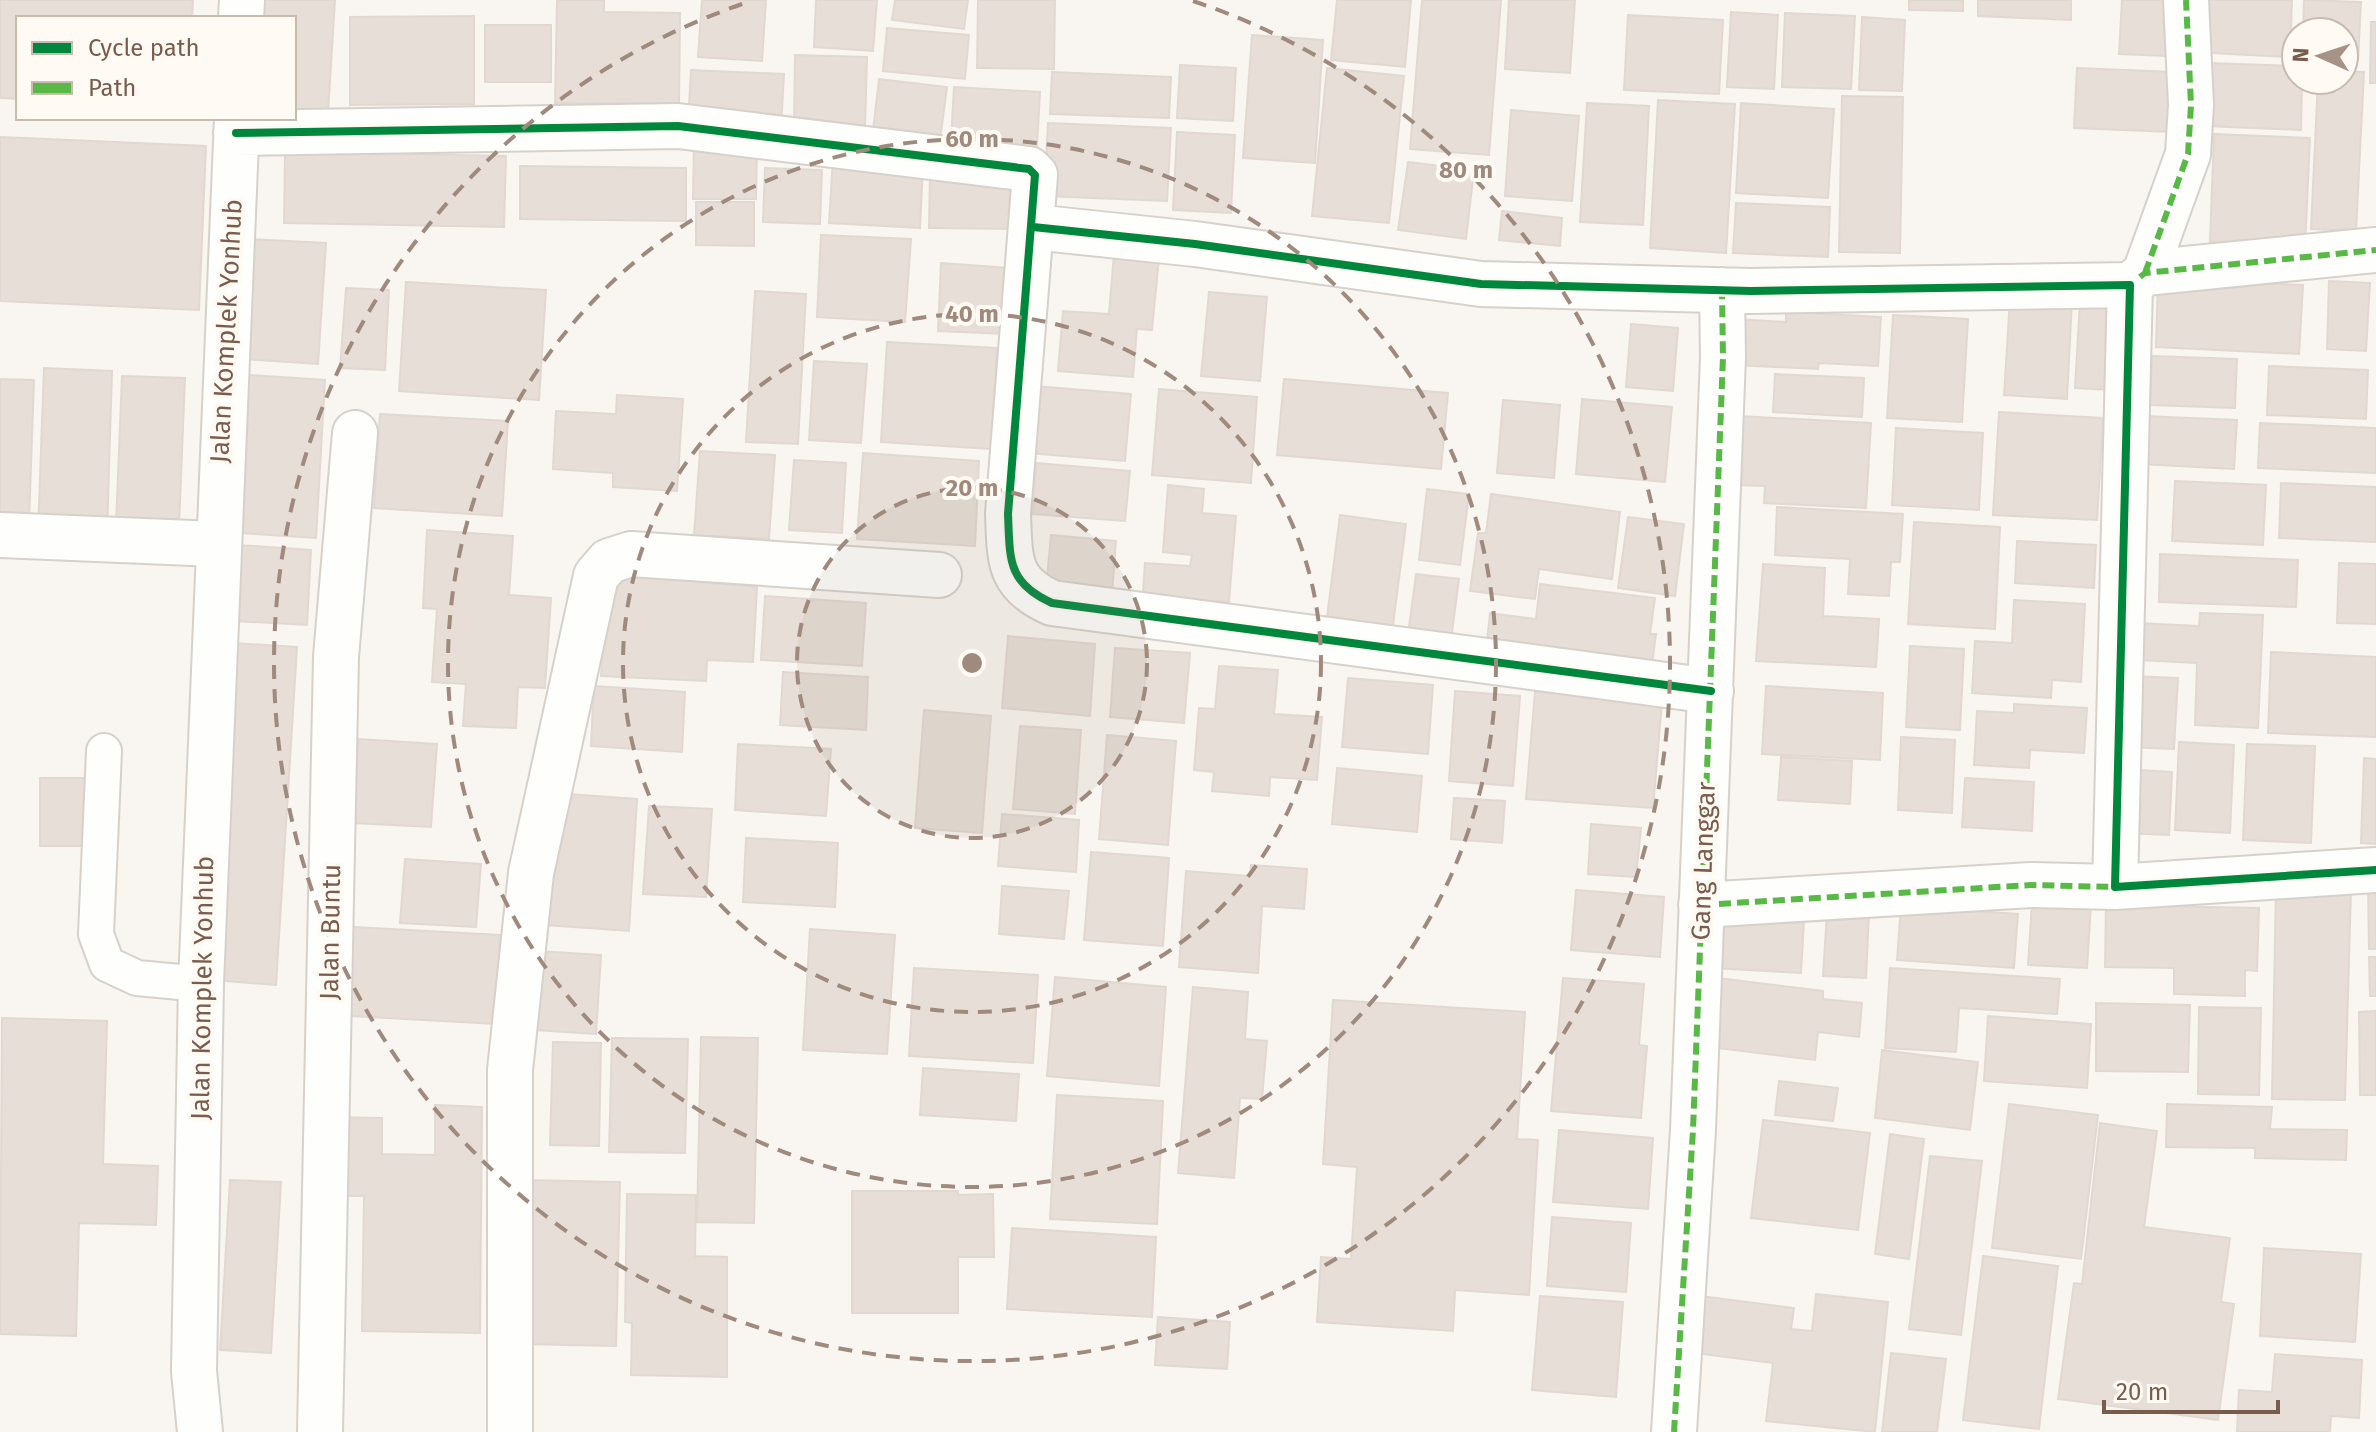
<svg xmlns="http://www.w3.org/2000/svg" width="2376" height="1432" font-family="'Fira Sans',sans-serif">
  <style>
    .building { fill: #e6ded7; stroke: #e2d8d2; stroke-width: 2 }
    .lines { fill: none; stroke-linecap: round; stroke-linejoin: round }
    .lane-casing { stroke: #d7d1cb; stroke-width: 38 }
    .street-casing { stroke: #d7d1cb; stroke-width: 48 }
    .lane { stroke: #fefefd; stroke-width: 34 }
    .street { stroke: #fefefd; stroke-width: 44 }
    .quiet { stroke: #58b947; stroke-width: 6; stroke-dasharray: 12 6; stroke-linecap: butt }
    .cycleway-casing { stroke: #fffaf3; stroke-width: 13 }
    .cycleway { stroke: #00873e; stroke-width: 8 }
    .ring { fill: none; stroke: #9f8a7d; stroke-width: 4; stroke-dasharray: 14 10 }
    .labels { text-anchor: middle; stroke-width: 8; stroke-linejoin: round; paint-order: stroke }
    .street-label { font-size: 26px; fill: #7a5c4d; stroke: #fffaf3 }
    .centre { fill: #9f8a7d; stroke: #fffaf3; stroke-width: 4 }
    .ring-label { font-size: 24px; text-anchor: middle; font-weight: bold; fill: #9f8a7d; stroke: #fffaf3; stroke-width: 8; stroke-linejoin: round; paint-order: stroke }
  </style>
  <rect width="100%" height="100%" fill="#f9f5f0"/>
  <path class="building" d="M 0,0 L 193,0 L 192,18 L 18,18 L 18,99 L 0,98 Z
    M 259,0 L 335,0 L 328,113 L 294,111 L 294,18 L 258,18 Z
    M 557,0 L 604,0 L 604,12 L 680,13 L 679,103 L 555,103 Z
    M 702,0 L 766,0 L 762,61 L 698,57 Z
    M 816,0 L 877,0 L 873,51 L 814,47 Z
    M 895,0 L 968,0 L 964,29 L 892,20 Z
    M 978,0 L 1055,0 L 1054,69 L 977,68 Z
    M 1337,0 L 1411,0 L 1405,67 L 1331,60 Z
    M 1422,0 L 1501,0 L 1489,155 L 1410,149 Z
    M 1509,0 L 1575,0 L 1570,73 L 1505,69 Z
    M 1909,0 L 1963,0 L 1963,11 L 1909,10 Z
    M 1978,0 L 2071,0 L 2071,20 L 1978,16 Z
    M 2122,0 L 2169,0 L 2167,56 L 2119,54 Z
    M 2195,0 L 2292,0 L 2290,57 L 2193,52 Z
    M 2304,0 L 2361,2 L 2358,60 L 2344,59 L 2344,32 L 2303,32 Z
    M 1731,12 L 1778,15 L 1774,89 L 1727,87 Z
    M 1785,13 L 1855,16 L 1851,89 L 1782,87 Z
    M 1628,15 L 1723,20 L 1719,94 L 1624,90 Z
    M 474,16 L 474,104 L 350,105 L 350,17 Z
    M 1862,17 L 1905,20 L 1902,91 L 1859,90 Z
    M 2371,22 L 2376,22 L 2376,83 L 2370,83 Z
    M 485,25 L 551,25 L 551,82 L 485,82 Z
    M 887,28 L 969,35 L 965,79 L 883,71 Z
    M 1252,35 L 1323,40 L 1315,163 L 1243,158 Z
    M 795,55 L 867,57 L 865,127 L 794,125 Z
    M 2209,63 L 2296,66 L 2296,80 L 2302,80 L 2301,130 L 2206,126 Z
    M 1180,65 L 1236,68 L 1233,121 L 1177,118 Z
    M 1327,68 L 1404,76 L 1389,223 L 1312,216 Z
    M 2077,68 L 2173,72 L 2171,132 L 2074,128 Z
    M 691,70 L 784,74 L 781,127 L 688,123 Z
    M 2344,71 L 2364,72 L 2356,231 L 2311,229 L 2318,80 L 2344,80 Z
    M 1052,72 L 1171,77 L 1169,118 L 1050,114 Z
    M 879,79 L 947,87 L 939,148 L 872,139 Z
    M 954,87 L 1040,92 L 1036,164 L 950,158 Z
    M 1842,96 L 1903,97 L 1900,253 L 1839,252 Z
    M 1658,100 L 1735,104 L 1726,253 L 1650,248 Z
    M 1587,103 L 1649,106 L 1643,225 L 1580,222 Z
    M 1741,103 L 1834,109 L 1828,198 L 1736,193 Z
    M 1511,110 L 1579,116 L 1572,201 L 1505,196 Z
    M 1048,123 L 1171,128 L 1167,201 L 1044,196 Z
    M 1177,132 L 1235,135 L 1231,213 L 1173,210 Z
    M 2214,134 L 2310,138 L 2305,246 L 2210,242 Z
    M 0,137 L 206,146 L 199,310 L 0,301 Z
    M 694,143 L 757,144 L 756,199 L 693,199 Z
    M 285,152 L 506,156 L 504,227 L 284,223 Z
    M 833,159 L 923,164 L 920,228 L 829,223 Z
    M 1408,162 L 1474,170 L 1466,239 L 1398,230 Z
    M 520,166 L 686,168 L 686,221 L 520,219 Z
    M 765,168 L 822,170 L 820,224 L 763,222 Z
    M 930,171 L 1018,172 L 1017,229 L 929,228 Z
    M 696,202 L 754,202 L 754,246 L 696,245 Z
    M 1736,203 L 1830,207 L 1828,257 L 1733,253 Z
    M 1502,211 L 1562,218 L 1560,246 L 1499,240 Z
    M 821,235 L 911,239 L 905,322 L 817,317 Z
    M 251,239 L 326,243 L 318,364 L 243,359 Z
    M 1115,242 L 1160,247 L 1152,330 L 1137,329 L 1133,377 L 1058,371 L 1063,311 L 1109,314 Z
    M 941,263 L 1009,268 L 1005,334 L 938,331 Z
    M 2158,279 L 2303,285 L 2299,354 L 2156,347 Z
    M 2329,281 L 2370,283 L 2366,351 L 2327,349 Z
    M 406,282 L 546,290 L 539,400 L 399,391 Z
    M 346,288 L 389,290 L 385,370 L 340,368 Z
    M 755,291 L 806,294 L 798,444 L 746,442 Z
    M 1209,292 L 1267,297 L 1260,381 L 1201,376 Z
    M 2010,298 L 2072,301 L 2067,399 L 2004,395 Z
    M 2080,302 L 2116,304 L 2111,390 L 2075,388 Z
    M 1786,312 L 1881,317 L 1878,366 L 1819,363 L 1818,369 L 1734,365 L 1737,319 L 1786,322 Z
    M 1893,315 L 1968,319 L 1962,422 L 1887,418 Z
    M 1631,324 L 1678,328 L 1673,391 L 1626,387 Z
    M 887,342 L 997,348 L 991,449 L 881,442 Z
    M 2152,356 L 2237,359 L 2235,408 L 2150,405 Z
    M 814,361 L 867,364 L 861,443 L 809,440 Z
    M 2269,366 L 2368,370 L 2366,419 L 2267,415 Z
    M 44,368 L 112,371 L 107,534 L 38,532 Z
    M 1775,374 L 1864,378 L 1862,417 L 1773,412 Z
    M 249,375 L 325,380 L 316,538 L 239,533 Z
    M 122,376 L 185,378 L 179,526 L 116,525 Z
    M 0,379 L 34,380 L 29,523 L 0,522 Z
    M 1284,379 L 1448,393 L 1441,469 L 1277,455 Z
    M 1034,386 L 1131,394 L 1125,461 L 1028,453 Z
    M 1159,389 L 1257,397 L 1251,483 L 1152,475 Z
    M 617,395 L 683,399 L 677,491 L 613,487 L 613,473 L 553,469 L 556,411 L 616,414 Z
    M 1582,399 L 1672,407 L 1665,482 L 1576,474 Z
    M 1503,400 L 1560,405 L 1554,478 L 1497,473 Z
    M 1999,412 L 2103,418 L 2097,520 L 1993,515 Z
    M 380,414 L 508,421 L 502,516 L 374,508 Z
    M 1738,416 L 1871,423 L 1866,508 L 1764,503 L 1765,486 L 1734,485 Z
    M 2143,416 L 2237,420 L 2234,469 L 2140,464 Z
    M 2260,423 L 2376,428 L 2376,473 L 2258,468 Z
    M 1896,428 L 1983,433 L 1979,510 L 1892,505 Z
    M 700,451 L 775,455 L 769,539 L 694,535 Z
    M 863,453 L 979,461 L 975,546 L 857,539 Z
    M 794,460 L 846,463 L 842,533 L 789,530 Z
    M 1036,463 L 1130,471 L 1125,521 L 1033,514 Z
    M 2175,481 L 2266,485 L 2263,545 L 2172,541 Z
    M 2281,483 L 2376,487 L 2376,542 L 2279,538 Z
    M 1168,485 L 1204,489 L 1202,513 L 1236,516 L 1229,602 L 1212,601 L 1211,611 L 1142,605 L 1145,563 L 1190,566 L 1192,555 L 1163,552 Z
    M 1427,489 L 1469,494 L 1460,565 L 1419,560 Z
    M 1491,494 L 1620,512 L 1612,579 L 1539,569 L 1535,599 L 1470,591 L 1478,533 L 1486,533 Z
    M 1777,507 L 1903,514 L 1900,562 L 1891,562 L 1889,596 L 1848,594 L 1850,559 L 1775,555 Z
    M 1340,515 L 1406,524 L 1392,633 L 1326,625 Z
    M 1628,517 L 1684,524 L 1675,596 L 1618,588 Z
    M 1914,522 L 2000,527 L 1995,629 L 1908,624 Z
    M 427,530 L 513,536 L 509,595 L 551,598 L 545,688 L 518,687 L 516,728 L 463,726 L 466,684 L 432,682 L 437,609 L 423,608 Z
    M 1051,535 L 1116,541 L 1112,594 L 1046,589 Z
    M 2017,541 L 2096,545 L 2094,588 L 2015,583 Z
    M 238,545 L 311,550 L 307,625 L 234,621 Z
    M 2160,554 L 2298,560 L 2296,607 L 2159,602 Z
    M 2339,563 L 2376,564 L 2376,624 L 2337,623 Z
    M 1763,564 L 1825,568 L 1823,616 L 1879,619 L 1876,667 L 1756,661 Z
    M 607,574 L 757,587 L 753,662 L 707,660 L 706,681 L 601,676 Z
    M 1416,574 L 1459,579 L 1451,640 L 1408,635 Z
    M 1540,584 L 1655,598 L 1650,634 L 1656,634 L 1651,672 L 1486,651 L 1490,613 L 1536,619 Z
    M 765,596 L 866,603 L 862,666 L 761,660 Z
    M 2014,600 L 2085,604 L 2081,682 L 2052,680 L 2051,698 L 1972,693 L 1975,641 L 2012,643 Z
    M 2200,613 L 2263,615 L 2258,728 L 2195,725 L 2197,663 L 2138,660 L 2139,623 L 2199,626 Z
    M 1008,636 L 1095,644 L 1090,716 L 1002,708 Z
    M 233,643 L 297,647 L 276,985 L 214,980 Z
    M 1910,646 L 1964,649 L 1960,730 L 1906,727 Z
    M 1115,648 L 1190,653 L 1184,723 L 1110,717 Z
    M 2271,652 L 2376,657 L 2376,737 L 2268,733 Z
    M 1219,666 L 1278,670 L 1274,714 L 1322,717 L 1317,780 L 1270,777 L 1269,796 L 1212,791 L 1214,772 L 1194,770 L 1199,708 L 1215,709 Z
    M 783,672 L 868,677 L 866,730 L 780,725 Z
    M 2129,676 L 2178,678 L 2174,749 L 2126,747 Z
    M 1348,678 L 1433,685 L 1428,754 L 1342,747 Z
    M 594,686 L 685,692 L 682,752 L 591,746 Z
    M 1766,686 L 1883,693 L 1880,760 L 1762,754 Z
    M 1455,691 L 1520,696 L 1513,786 L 1449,781 Z
    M 1535,692 L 1662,702 L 1653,808 L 1526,799 Z
    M 2014,704 L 2087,708 L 2084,753 L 2030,750 L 2029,768 L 1974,765 L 1977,711 L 2014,713 Z
    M 924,710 L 991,716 L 982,833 L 915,828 Z
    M 1020,726 L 1081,730 L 1075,814 L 1013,809 Z
    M 1107,735 L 1176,741 L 1168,845 L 1099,839 Z
    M 1901,737 L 1955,740 L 1952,813 L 1898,810 Z
    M 358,739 L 437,744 L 431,827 L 353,823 Z
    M 2179,742 L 2234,745 L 2230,833 L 2175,830 Z
    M 738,744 L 831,749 L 826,816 L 735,810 Z
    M 2247,744 L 2315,746 L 2311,843 L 2243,840 Z
    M 1781,757 L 1852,761 L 1850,804 L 1778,800 Z
    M 2364,758 L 2376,759 L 2376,844 L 2361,843 Z
    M 1337,768 L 1422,776 L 1417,832 L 1332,824 Z
    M 2123,769 L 2172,772 L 2169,835 L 2120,833 Z
    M 40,778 L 98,778 L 97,846 L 40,846 Z
    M 1965,778 L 2034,782 L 2032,831 L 1962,827 Z
    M 553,793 L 637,799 L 629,931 L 545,925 Z
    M 1454,798 L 1505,801 L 1502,843 L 1451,839 Z
    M 649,806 L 712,809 L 706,897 L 643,894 Z
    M 1002,814 L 1079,820 L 1076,872 L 998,866 Z
    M 1591,824 L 1641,828 L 1636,877 L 1588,874 Z
    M 746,838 L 838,843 L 835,907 L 743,902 Z
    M 1091,852 L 1169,858 L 1163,946 L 1084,940 Z
    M 405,859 L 481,864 L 476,927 L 400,923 Z
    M 1251,865 L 1307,869 L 1304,909 L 1262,906 L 1258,973 L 1179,967 L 1186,871 L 1250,876 Z
    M 2368,877 L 2376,877 L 2376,949 L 2369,949 Z
    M 1002,886 L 1069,891 L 1064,939 L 999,934 Z
    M 2276,888 L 2351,890 L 2345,1100 L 2272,1099 Z
    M 1576,890 L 1664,897 L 1660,957 L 1571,950 Z
    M 2032,902 L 2091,905 L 2087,968 L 2028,965 Z
    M 2106,905 L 2259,908 L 2257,971 L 2245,970 L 2245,996 L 2174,994 L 2174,968 L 2105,967 Z
    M 1901,906 L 2018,914 L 2014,968 L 1897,960 Z
    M 1827,911 L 1869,913 L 1866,978 L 1823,976 Z
    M 1715,915 L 1804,920 L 1801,973 L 1712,968 Z
    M 336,926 L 500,935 L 496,1024 L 332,1015 Z
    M 810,929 L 895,935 L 887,1054 L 803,1050 Z
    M 538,951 L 601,955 L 596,1034 L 534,1030 Z
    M 2369,957 L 2376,957 L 2376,996 L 2370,996 Z
    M 914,968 L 1038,975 L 1033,1063 L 909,1056 Z
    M 1890,968 L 2060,979 L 2057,1014 L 1959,1008 L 1956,1052 L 1885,1048 Z
    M 1055,977 L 1166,987 L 1159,1086 L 1047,1076 Z
    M 1563,978 L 1644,984 L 1639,1045 L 1647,1046 L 1641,1118 L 1551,1111 Z
    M 1718,978 L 1823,991 L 1823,999 L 1862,1003 L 1859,1037 L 1818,1032 L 1815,1060 L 1709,1047 Z
    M 1193,987 L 1248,992 L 1245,1039 L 1267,1041 L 1262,1099 L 1240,1098 L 1234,1178 L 1178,1173 Z
    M 1333,1000 L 1525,1012 L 1517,1139 L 1538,1140 L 1529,1295 L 1455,1290 L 1453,1331 L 1317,1322 L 1321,1257 L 1351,1259 L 1357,1167 L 1323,1164 Z
    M 2096,1003 L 2190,1005 L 2188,1072 L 2096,1071 Z
    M 2199,1007 L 2261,1008 L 2259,1095 L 2198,1094 Z
    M 2376,1011 L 2376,1095 L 2360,1095 L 2359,1012 Z
    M 1988,1016 L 2091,1024 L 2087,1088 L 1984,1081 Z
    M 2,1018 L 107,1021 L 103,1164 L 158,1166 L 156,1225 L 79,1223 L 76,1336 L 0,1334 Z
    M 701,1037 L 758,1038 L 754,1223 L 697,1222 Z
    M 612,1038 L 688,1039 L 685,1153 L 609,1152 Z
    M 553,1042 L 601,1043 L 599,1146 L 550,1145 Z
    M 1882,1050 L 1978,1062 L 1970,1130 L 1875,1118 Z
    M 923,1068 L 1019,1074 L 1016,1121 L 920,1115 Z
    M 1779,1081 L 1838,1088 L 1833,1121 L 1775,1115 Z
    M 1057,1095 L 1163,1101 L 1157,1224 L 1050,1219 Z
    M 2009,1104 L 2098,1115 L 2081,1259 L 1992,1248 Z
    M 2167,1104 L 2272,1107 L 2270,1129 L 2347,1130 L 2346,1160 L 2255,1158 L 2255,1148 L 2166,1147 Z
    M 435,1105 L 482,1107 L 480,1333 L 362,1331 L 364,1196 L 331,1196 L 333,1117 L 382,1118 L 382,1154 L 435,1155 Z
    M 1763,1120 L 1870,1133 L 1858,1230 L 1751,1218 Z
    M 2100,1123 L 2157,1131 L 2144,1227 L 2230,1238 L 2221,1302 L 2234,1304 L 2218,1420 L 2058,1399 L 2074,1283 L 2082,1284 Z
    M 1559,1130 L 1653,1138 L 1648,1209 L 1553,1202 Z
    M 1890,1134 L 1924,1139 L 1909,1259 L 1875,1254 Z
    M 1930,1156 L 1982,1161 L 1961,1335 L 1909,1329 Z
    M 230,1180 L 281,1182 L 271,1353 L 220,1350 Z
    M 524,1180 L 620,1182 L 616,1346 L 520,1344 Z
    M 852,1191 L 958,1191 L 958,1195 L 993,1194 L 994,1257 L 958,1257 L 958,1313 L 852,1313 Z
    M 627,1194 L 696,1195 L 695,1256 L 727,1257 L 727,1377 L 631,1375 L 632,1323 L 625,1322 Z
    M 1552,1217 L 1631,1223 L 1626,1292 L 1547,1286 Z
    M 1012,1228 L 1156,1237 L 1152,1317 L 1007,1309 Z
    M 2264,1248 L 2361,1254 L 2355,1342 L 2260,1336 Z
    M 1983,1256 L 2058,1266 L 2039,1429 L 1963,1420 Z
    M 1816,1294 L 1888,1302 L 1875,1432 L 1766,1421 L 1773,1363 L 1694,1353 L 1701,1296 L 1794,1308 L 1791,1329 L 1812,1331 Z
    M 1540,1296 L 1623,1302 L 1616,1397 L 1532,1390 Z
    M 1158,1317 L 1230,1322 L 1227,1369 L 1155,1365 Z
    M 1891,1353 L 1946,1359 L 1937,1432 L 1882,1432 Z
    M 2275,1354 L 2362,1360 L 2359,1418 L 2331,1416 L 2330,1432 L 2237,1432 L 2239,1390 L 2272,1392 Z"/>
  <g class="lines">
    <defs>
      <path id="lane" d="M 104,751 L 96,934 L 107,964 L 137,978 L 201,984"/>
      <path id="street" d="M 241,18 L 242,0
        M 236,133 L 678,126 L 1029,169 L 1035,175 L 1008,514 C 1010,559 1007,583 1052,603 L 1711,691
        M 1033,227 L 1195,244 L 1481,284 L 1751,291 L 2130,285 L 2115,887 L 2376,870
        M 2145,273 L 2188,154 L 2191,105 L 2186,0
        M 2130,285 L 2145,273 L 2376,250
        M 0,535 L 216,544
        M 1701,905 L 2031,885 L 2115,887
        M 200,1432 L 194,1371 L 201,984 L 237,118
        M 320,1432 L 336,657 L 355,433
        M 510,1432 L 510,1070 L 531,873 L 596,576 L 609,561 L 631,554 L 939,575
        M 1674,1432 L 1693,1130 L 1723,357 L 1722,290"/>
    </defs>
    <use href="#lane" class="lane-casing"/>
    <use href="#street" class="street-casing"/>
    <use href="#lane" class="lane"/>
    <use href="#street" class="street"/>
    <path class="quiet" d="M 2145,273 L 2188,154 L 2191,105 L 2186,0
      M 2140,277 L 2145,273 L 2376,250
      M 1701,905 L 2031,885 L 2115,887
      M 1674,1432 L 1693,1130 L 1723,357 L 1722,290"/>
    <defs>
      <path id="cycleway" d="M 236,133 L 678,126 L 1029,169 L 1035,175 L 1008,514 C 1010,559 1007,583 1052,603 L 1711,691
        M 1033,227 L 1195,244 L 1481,284 L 1751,291 L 2130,285 L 2115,887 L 2376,870"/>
    </defs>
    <use href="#cycleway" class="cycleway-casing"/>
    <use href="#cycleway" class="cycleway"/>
  </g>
  <circle cx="972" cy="663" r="175" fill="#9f8a7d" fill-opacity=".12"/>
  <g class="ring">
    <circle cx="972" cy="663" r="175"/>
    <circle cx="972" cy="663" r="349"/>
    <circle cx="972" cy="663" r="524"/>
    <path d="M1193 1A698 698 0 1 1 751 1"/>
  </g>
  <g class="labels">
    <g class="street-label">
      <text transform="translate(226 331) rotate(-87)" y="9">Jalan Komplek Yonhub</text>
      <text transform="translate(1703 861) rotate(-88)" y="9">Gang Langgar</text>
      <text transform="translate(330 932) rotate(-89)" y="9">Jalan Buntu</text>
      <text transform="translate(202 988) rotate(-89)" y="9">Jalan Komplek Yonhub</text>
    </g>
  </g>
  <circle cx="972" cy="663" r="12" class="centre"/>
  <g class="ring-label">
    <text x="972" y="147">60 m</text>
    <text x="1466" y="178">80 m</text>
    <text x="972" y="322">40 m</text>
    <text x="972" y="496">20 m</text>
  </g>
  <rect x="16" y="16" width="280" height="104" fill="#fffaf3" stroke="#cabbb1" stroke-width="2"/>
  <rect x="32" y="42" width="40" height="12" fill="#00873e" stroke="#cabbb1" stroke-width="2"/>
  <text x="88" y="56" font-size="24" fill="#7a5c4d">Cycle path</text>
  <rect x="32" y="82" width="40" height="12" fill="#58b947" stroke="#cabbb1" stroke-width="2"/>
  <text x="88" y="96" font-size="24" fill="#7a5c4d">Path</text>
  <g transform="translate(2320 56) rotate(273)"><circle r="38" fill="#fffaf3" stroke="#cabbb1" stroke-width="2"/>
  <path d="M0-6L14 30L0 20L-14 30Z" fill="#a69286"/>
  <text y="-12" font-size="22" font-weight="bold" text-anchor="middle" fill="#7a5c4d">N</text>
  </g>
  <path d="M2104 1400v12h174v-12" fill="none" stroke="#7a5c4d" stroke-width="4"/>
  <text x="2116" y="1400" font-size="24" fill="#7a5c4d" stroke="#fffaf3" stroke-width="6" paint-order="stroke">20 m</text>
</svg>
